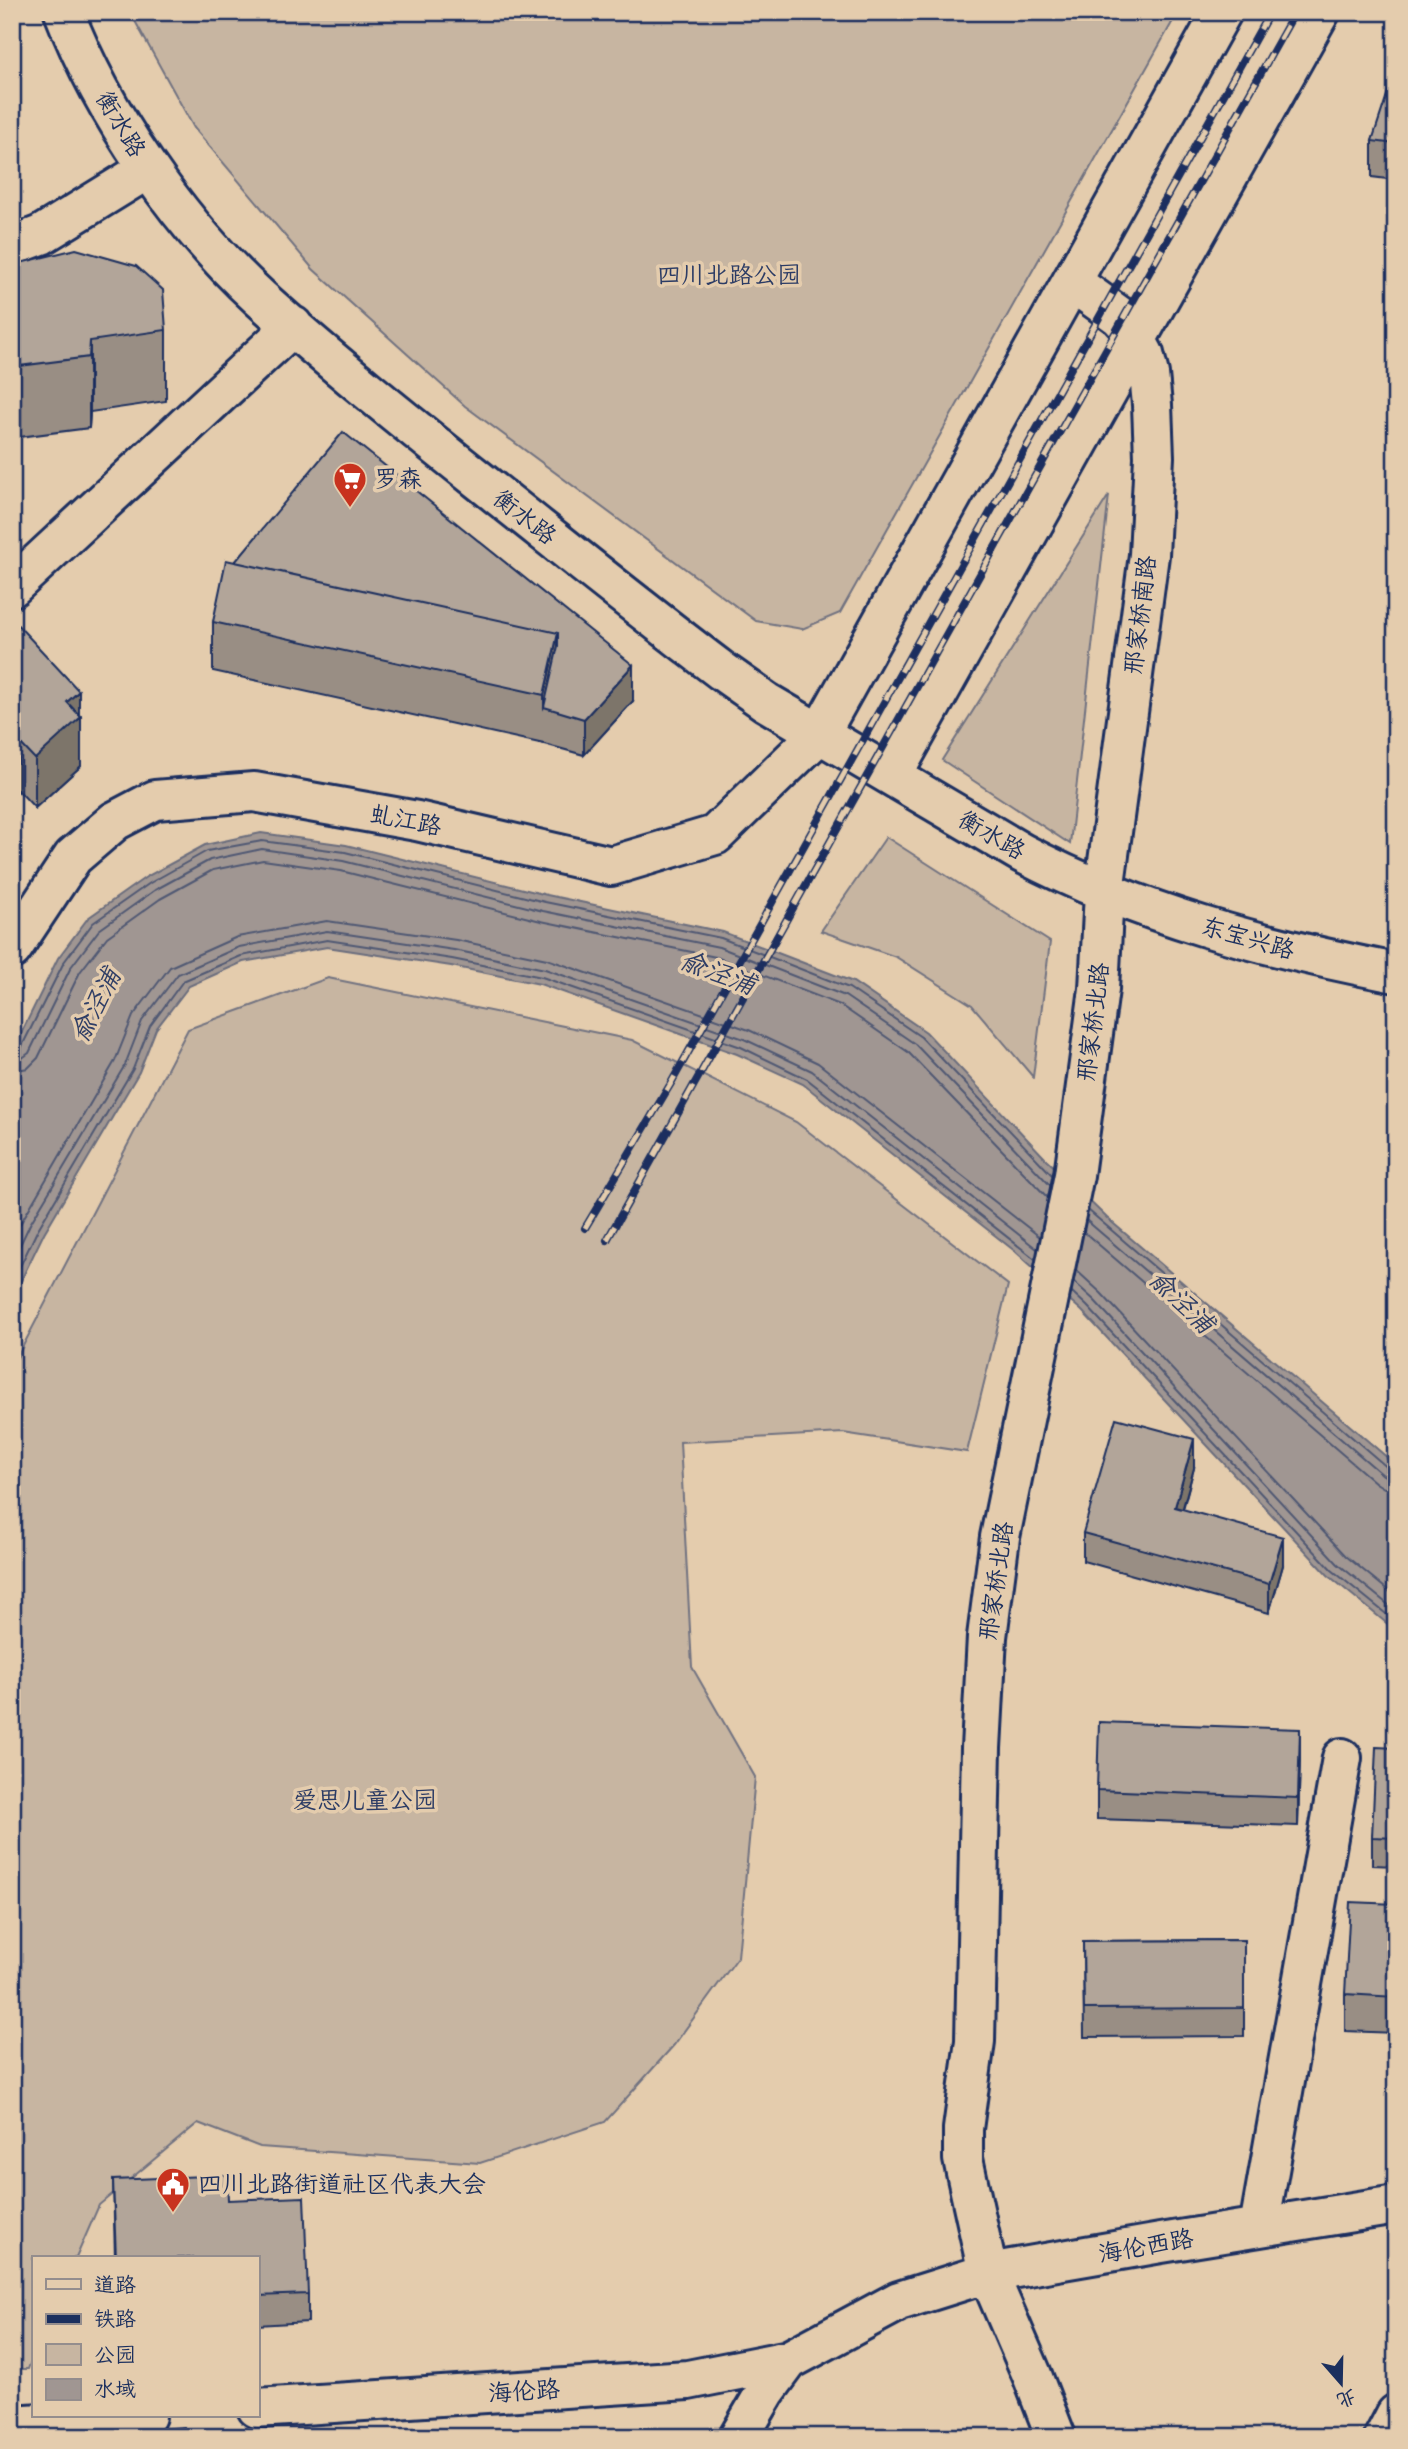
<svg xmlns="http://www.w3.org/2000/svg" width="1408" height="2449" font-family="Itim,'LXGW WenKai TC',sans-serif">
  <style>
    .green { fill: #c7b5a1; stroke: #717280; stroke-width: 2 }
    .water { fill: #a09692; stroke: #6b6d7d; stroke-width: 2 }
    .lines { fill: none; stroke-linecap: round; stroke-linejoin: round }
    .shore { stroke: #505873; stroke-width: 2 }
    .minor-casing { stroke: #1b2f5e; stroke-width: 44 }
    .minor { stroke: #e4ccad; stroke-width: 38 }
    .rail-casing { stroke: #1b2f5e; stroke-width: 8 }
    .rail { stroke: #e4ccad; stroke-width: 5; stroke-dasharray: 16; stroke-linecap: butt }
    .wall { fill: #998e84; stroke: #1b2f5e; stroke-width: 2 }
    .shaded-wall { fill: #7d746b; stroke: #1b2f5e; stroke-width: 2 }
    .building { fill: #b2a599; stroke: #1b2f5e; stroke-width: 2 }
    .labels { text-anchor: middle; stroke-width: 7; stroke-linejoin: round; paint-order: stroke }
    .street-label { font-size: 24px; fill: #1b2f5e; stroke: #e4ccad }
    .park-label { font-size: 24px; fill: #2c3c65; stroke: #e4ccad }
    .poi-label { font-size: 24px; fill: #1b2f5e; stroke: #e4ccad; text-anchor: start }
    .water-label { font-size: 26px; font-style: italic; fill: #2f3e66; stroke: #e4ccad }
  </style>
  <rect width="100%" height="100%" fill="#e4ccad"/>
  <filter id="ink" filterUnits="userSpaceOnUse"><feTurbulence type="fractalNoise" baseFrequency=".0143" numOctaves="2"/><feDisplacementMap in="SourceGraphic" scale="14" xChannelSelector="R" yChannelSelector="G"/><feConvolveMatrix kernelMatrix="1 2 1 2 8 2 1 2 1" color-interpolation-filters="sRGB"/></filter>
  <g filter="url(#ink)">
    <path class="green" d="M 130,12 L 1178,12 L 840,613 L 802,629 L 756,621 L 465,406 L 313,269 L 194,128 Z
      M 1109,495 L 1070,844 L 942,760 Z
      M 886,837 L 1050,942 L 1033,1077 L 972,1005 L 896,957 L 821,931 Z
      M 328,978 L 632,1040 L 796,1122 L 1008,1285 L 967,1452 L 843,1433 L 680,1442 L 692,1667 L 755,1777 L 738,1957 L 674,2045 L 605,2122 L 480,2163 L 260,2147 L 198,2123 L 99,2205 L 76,2258 L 33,2258 L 33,2356 L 28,2369 L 12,2369 L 12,1367 L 188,1029 Z"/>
    <path class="water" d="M 261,833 L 346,845 L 547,895 L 723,932 L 853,982 L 926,1032 L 1045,1158 L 1107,1218 L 1396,1465 L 1396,1631 L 1328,1575 L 1082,1311 L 1016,1252 L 803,1084 L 737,1054 L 540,984 L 451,966 L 327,947 L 243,962 L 189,986 L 156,1029 L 139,1072 L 44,1233 L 12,1299 L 12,1052 L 58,958 L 88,918 L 146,877 L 205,845 Z"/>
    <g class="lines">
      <path class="shore" d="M 12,1052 L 21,1048 L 64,962 L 93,923 L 150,883 L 207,851 L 262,841 L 345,852 L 545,902 L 721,938 L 849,988 L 921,1037 L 1052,1175
        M 12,1061 L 21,1059 L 29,1053 L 71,967 L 99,930 L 155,890 L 210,860 L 262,849 L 343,861 L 543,911 L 719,947 L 845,996 L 915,1044 L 1050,1185
        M 12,1071 L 28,1068 L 38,1058 L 80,972 L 107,937 L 160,899 L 213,870 L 263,860 L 341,871 L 541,921 L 716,957 L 840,1005 L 908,1052 L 1048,1198
        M 1088,1210 L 1389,1469 L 1396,1470
        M 1086,1220 L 1383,1475 L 1396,1479
        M 1084,1232 L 1376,1483 L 1384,1488 L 1396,1490
        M 12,1238 L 115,1061 L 133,1016 L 170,967 L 237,937 L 327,921 L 456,940 L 547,959 L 749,1030 L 818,1063 L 1040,1237
        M 12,1262 L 30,1224 L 125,1065 L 142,1021 L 178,974 L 239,947 L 327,931 L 454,950 L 545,969 L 744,1039 L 812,1071 L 1037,1249
        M 1076,1270 L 1101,1293 L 1346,1556 L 1396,1597
        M 1074,1282 L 1094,1300 L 1338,1564 L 1396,1611
        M 12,1283 L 38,1229 L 133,1069 L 150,1026 L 183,981 L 241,956 L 327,940 L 452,959 L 542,977 L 741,1047 L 807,1079 L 1035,1259
        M 1072,1292 L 1087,1306 L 1332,1570 L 1396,1622"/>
      <defs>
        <path id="minor" d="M 64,12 C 103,114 180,225 260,298 C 331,362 406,422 480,481 C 561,545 640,609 722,671 L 766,702 L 1022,853 C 1138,914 1267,948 1396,973
          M 12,246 L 41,235 L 148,169
          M 12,587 L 293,326
          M 892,776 L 1320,12
          M 12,949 L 73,857 L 115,821 L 155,800 L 254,792 L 417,821 L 611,866 L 715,835 L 820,733 L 1222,12
          M 1259,2227 L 1342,1758
          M 257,2408 L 688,2380 L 789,2360
          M 12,2425 L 146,2416
          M 739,2437 L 766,2391 L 789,2360 L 899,2301 L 988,2273 L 1161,2243 L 1396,2205
          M 1056,2437 L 1032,2375 L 988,2273 L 963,2159 L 963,2129 L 975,2041 L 981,1748 L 987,1637 L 1000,1537 L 1074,1175 L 1099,989 L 1104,892 L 1149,555 L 1154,457 L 1152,405 L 1149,374 L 1144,354 L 1130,328 L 1119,316 L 1072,282
          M 1384,2437 L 1396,2414"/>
      </defs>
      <use href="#minor" class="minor-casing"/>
      <use href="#minor" class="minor"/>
      <defs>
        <path id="rail" d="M 585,1228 L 670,1085 L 1270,12
          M 607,1240 L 1295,12"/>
      </defs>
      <use href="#rail" class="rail-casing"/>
      <use href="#rail" class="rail"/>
    </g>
    <path class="wall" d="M 1396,87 L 1396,180 L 1372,177 L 1372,141 Z
      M 12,265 L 166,330 L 166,401 L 90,412 L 89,428 L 19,437 L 18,422 L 12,424 Z
      M 235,562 L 633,701 L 584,755 L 544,744 L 213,671 L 213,622 Z
      M 12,623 L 79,715 L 81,766 L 35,808 L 19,791 Z
      M 1194,1468 L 1183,1509 L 1283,1565 L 1269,1613 L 1083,1561 L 1083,1533 Z
      M 1396,1748 L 1396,1866 L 1372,1865 L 1372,1837 Z
      M 1300,1757 L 1298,1826 L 1097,1819 L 1097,1790 Z
      M 1396,1904 L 1396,2033 L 1345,2031 L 1345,1994 Z
      M 1244,1940 L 1244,2036 L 1084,2037 L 1083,1941 Z
      M 113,2180 L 228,2200 L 308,2294 L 308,2322 L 257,2325 L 257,2258 L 115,2258 Z"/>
    <path class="shaded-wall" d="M 90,341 L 90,412 L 89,428 L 89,357 Z
      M 558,633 L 558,682 L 544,707 L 544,695 Z
      M 633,665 L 633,701 L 584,755 L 584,719 Z
      M 79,691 L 79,719 L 81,717 L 81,766 L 35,808 L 35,759 L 67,702 Z
      M 19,742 L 19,791 L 12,797 L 12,748 Z
      M 1194,1439 L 1194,1468 L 1175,1536 L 1175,1507 Z
      M 1283,1537 L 1283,1565 L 1269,1613 L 1269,1584 Z
      M 1300,1729 L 1300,1757 L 1298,1826 L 1298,1798 Z"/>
    <path class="building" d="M 1390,86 L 1396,87 L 1396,144 L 1372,141 Z
      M 76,249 L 136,266 L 163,290 L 166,330 L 90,341 L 89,357 L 19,366 L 18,351 L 12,353 L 12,265 Z
      M 343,432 L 633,665 L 584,719 L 544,707 L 558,646 L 558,633 L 235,562 Z
      M 226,560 L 558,633 L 544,695 L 213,622 Z
      M 14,621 L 79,691 L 67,702 L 81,717 L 35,759 L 19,742 L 12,748 L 12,623 Z
      M 1116,1418 L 1194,1439 L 1175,1507 L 1283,1537 L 1269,1584 L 1083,1533 Z
      M 1099,1722 L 1300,1729 L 1298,1798 L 1097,1790 Z
      M 1376,1747 L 1396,1748 L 1396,1838 L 1372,1837 Z
      M 1350,1902 L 1396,1904 L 1396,1997 L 1345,1994 Z
      M 1244,1940 L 1244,2008 L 1084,2009 L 1083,1941 Z
      M 227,2175 L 228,2200 L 304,2197 L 308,2294 L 257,2296 L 257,2258 L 116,2258 L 113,2180 Z
      M 184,2427 L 185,2437 L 61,2437 Z"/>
  </g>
  <defs>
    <symbol id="supermarket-pin" viewBox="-11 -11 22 30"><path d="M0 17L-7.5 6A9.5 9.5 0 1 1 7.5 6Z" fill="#c8321e" stroke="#e4ccad"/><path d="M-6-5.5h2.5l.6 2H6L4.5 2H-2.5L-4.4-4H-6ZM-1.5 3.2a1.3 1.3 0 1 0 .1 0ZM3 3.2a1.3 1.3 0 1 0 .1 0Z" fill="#fff"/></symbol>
    <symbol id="civic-pin" viewBox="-11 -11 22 30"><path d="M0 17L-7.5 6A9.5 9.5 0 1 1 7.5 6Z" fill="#c8321e" stroke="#e4ccad"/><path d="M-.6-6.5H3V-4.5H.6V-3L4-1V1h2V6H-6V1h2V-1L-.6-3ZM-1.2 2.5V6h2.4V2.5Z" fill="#fff"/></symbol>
  </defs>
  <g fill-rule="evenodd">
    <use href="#supermarket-pin" x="331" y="460" width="38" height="52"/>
    <use href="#civic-pin" x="154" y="2165" width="38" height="52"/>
  </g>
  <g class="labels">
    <g class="street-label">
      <text transform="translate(121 124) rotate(59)" y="8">衡水路</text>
      <text transform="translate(525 517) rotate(38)" y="8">衡水路</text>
      <text transform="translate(1140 615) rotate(-83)" y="8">邢家桥南路</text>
      <text transform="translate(406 820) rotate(11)" y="8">虬江路</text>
      <text transform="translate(992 835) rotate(30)" y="8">衡水路</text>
      <text transform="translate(1248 938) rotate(16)" y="8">东宝兴路</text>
      <text transform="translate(1093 1022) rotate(-83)" y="8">邢家桥北路</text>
      <text transform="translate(996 1581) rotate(-82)" y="8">邢家桥北路</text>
      <text transform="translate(1146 2246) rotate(-10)" y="8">海伦西路</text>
      <text transform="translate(524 2391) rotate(-4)" y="8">海伦路</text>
    </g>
    <g class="park-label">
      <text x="729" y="283">四川北路公园</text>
      <text x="365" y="1808">爱思儿童公园</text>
    </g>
    <g class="poi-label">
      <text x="374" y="487">罗森</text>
      <text x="198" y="2192">四川北路街道社区代表大会</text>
    </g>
    <g class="water-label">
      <text transform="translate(718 972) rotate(21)" y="9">俞泾浦</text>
      <text transform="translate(95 1005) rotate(-63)" y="9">俞泾浦</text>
      <text transform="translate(1182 1301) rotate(44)" y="9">俞泾浦</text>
    </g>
  </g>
  <rect width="1408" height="2449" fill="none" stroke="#e4ccad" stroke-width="42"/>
  <rect x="21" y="21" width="1366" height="2407" fill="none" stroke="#1b2f5e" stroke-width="2.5" filter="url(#ink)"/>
  <rect x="32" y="2256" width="228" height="161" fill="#e4ccad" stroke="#948d8d" stroke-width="2"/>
  <rect x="46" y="2279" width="35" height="10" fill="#e4ccad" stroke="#948d8d" stroke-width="2"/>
  <text x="94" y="2292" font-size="21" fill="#1b2f5e">道路</text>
  <rect x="46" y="2314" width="35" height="10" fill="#1b2f5e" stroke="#948d8d" stroke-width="2"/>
  <text x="94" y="2326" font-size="21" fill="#1b2f5e">铁路</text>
  <rect x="46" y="2344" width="35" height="21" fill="#c7b5a1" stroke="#948d8d" stroke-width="2"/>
  <text x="94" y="2362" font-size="21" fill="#1b2f5e">公园</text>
  <rect x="46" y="2379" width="35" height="21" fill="#a09692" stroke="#948d8d" stroke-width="2"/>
  <text x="94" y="2396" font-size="21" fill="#1b2f5e">水域</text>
  <g transform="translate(1341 2383) rotate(160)" stroke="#e4ccad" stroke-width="5" paint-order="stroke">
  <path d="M0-5L12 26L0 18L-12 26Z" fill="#1b2f5e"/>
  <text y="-10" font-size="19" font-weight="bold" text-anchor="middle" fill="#1b2f5e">北</text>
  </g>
</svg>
